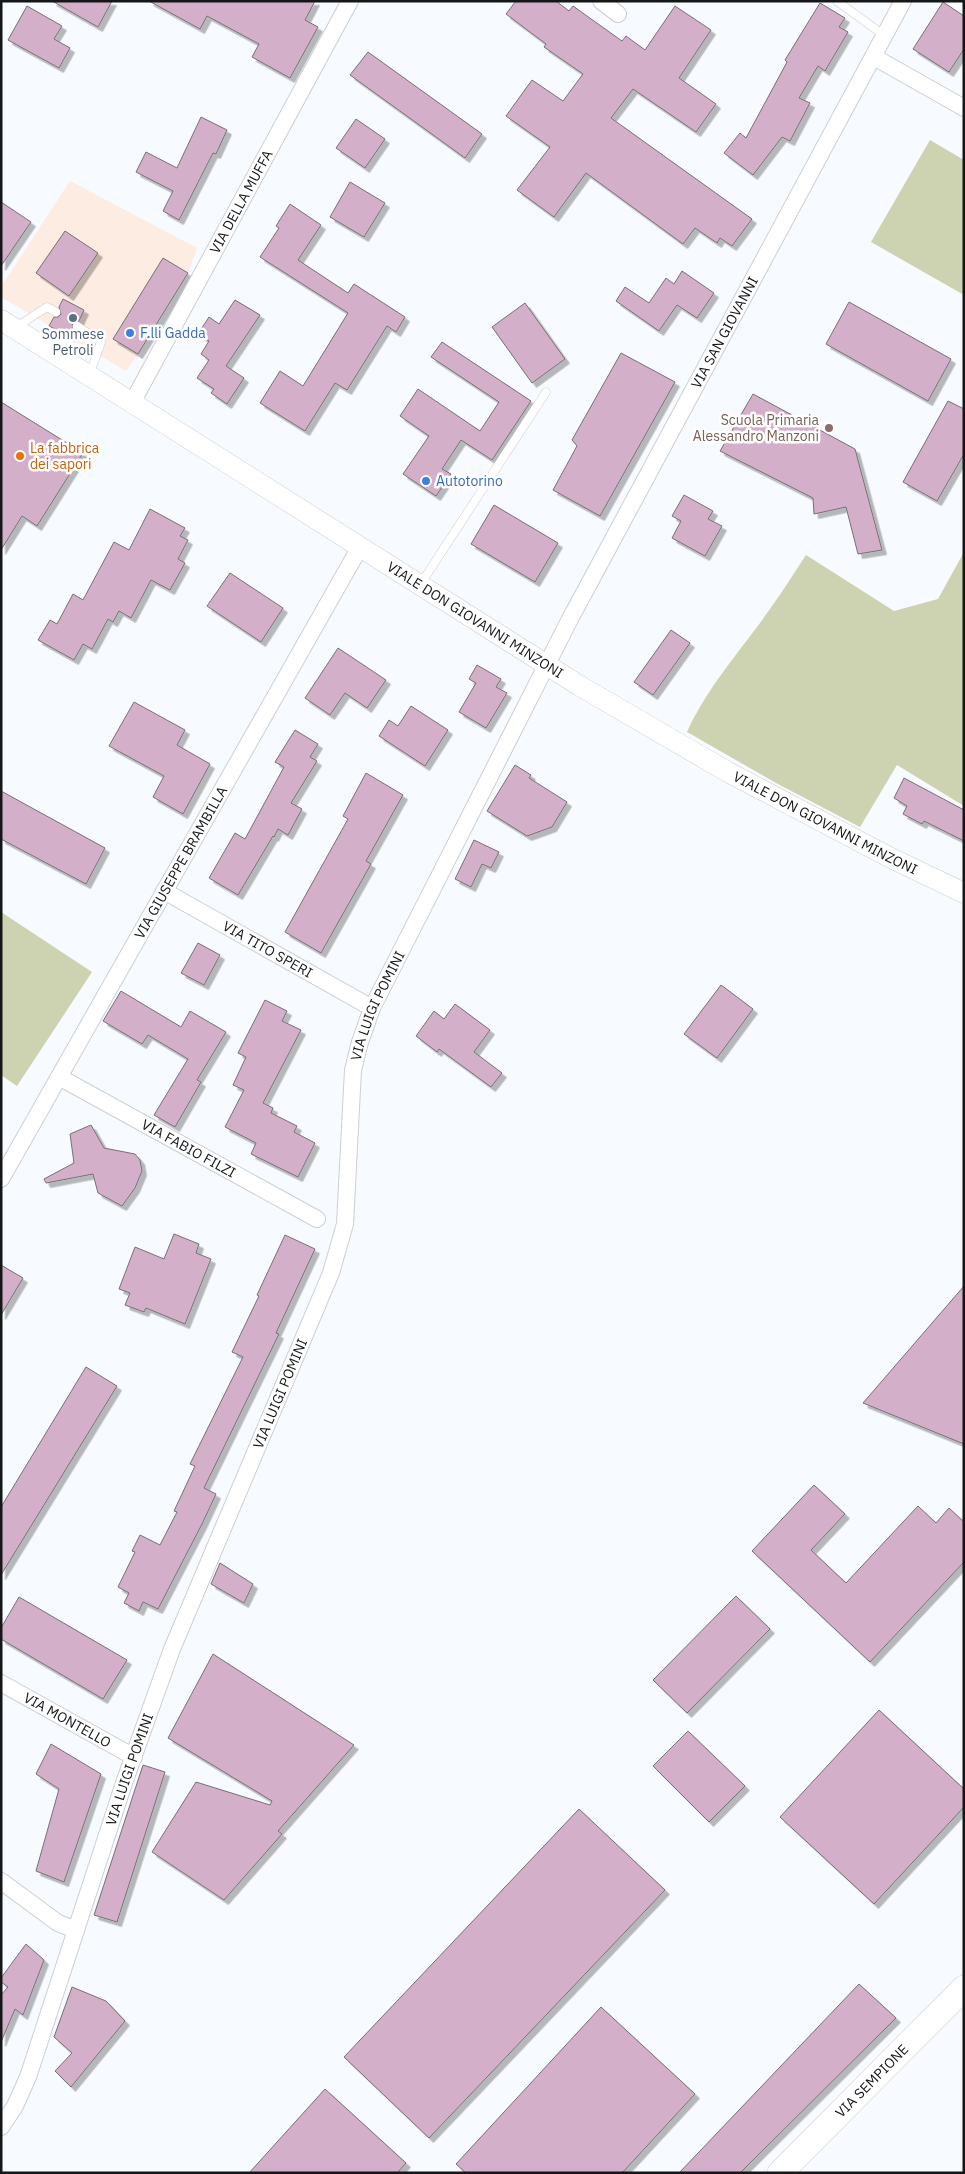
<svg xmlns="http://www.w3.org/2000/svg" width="965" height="2174" font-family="'IBM Plex Sans',sans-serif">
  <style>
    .commercial { fill: #fdece1 }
    .green { fill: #cdd2b0 }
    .building { fill: #d4afca; stroke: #777075; filter: url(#shadow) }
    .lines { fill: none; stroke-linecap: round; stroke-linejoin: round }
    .service-casing { stroke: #cbcfd6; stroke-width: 9 }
    .minor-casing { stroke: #cbcfd6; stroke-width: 18 }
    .tertiary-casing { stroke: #cbcfd6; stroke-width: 21 }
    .primary-casing { stroke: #cbcfd6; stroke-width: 26 }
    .service { stroke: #fff; stroke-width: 8 }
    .minor { stroke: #fff; stroke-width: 16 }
    .tertiary { stroke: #fff; stroke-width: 20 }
    .primary { stroke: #fff; stroke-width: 25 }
    .service-dot { fill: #5c6f8a; stroke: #fff; stroke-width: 2 }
    .shop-dot { fill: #3f7fe0; stroke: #fff; stroke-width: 2 }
    .education-dot { fill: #8d6e63; stroke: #fff; stroke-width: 2 }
    .food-dot { fill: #e8710a; stroke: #fff; stroke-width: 2 }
    .labels { text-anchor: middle; stroke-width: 5; stroke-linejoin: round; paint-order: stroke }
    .street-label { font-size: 14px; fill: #141618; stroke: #fff }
    .shop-label { font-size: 14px; fill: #366cbe; stroke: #fff; text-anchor: start }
    .service-label { font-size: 14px; fill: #4e5e75; stroke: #fff }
    .education-label { font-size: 14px; fill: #785e54; stroke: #fff; text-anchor: end }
    .food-label { font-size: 14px; fill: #c56008; stroke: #fff; text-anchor: start }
  </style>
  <defs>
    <filter id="shadow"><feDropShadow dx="4.5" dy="4.5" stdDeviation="0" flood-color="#0004"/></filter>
  </defs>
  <rect width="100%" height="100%" fill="#f7fafe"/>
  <path class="commercial" d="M 70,181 L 197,248 L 188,273 L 138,354 L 126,371 L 1,297 L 1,287 Z"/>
  <path class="green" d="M 930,140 L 964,160 L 964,295 L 871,242 Z
    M 964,552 L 964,806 L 897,765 L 860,827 L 776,783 L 687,732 C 707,687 742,649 770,609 C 783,591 794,573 806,555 L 894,611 L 938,599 Z
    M 1,912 L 92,972 L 17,1086 L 1,1075 Z"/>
  <path class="building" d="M 52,1 L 112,1 L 98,27 Z
    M 149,1 L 315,1 L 305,20 L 318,27 L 290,78 L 252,57 L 259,44 L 207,16 L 200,29 Z
    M 516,1 L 556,1 L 569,11 L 573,6 L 622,41 L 626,36 L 645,50 L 675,6 L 711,30 L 679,78 L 716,104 L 696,132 L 633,89 L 611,118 L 752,219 L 732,246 L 720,238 L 717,243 L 695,228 L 683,244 L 586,173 L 554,217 L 517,190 L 550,147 L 506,116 L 532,80 L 563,101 L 583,74 L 544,47 L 546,44 L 506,14 Z
    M 943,2 L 964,16 L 964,49 L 949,72 L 913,49 Z
    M 820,3 L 845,18 L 839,27 L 848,32 L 825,71 L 818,66 L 799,98 L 810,103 L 790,141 L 782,137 L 753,175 L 724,153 L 740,133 L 746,138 L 787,62 L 785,60 Z
    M 27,6 L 62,26 L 54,39 L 70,48 L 59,68 L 8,40 Z
    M 368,52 L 482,134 L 465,158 L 350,75 Z
    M 201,117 L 227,130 L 216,154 L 213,153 L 179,220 L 163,211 L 173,191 L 136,172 L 146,152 L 177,168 Z
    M 356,119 L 385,139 L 365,168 L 336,148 Z
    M 350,182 L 385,203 L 364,237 L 330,217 Z
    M 1,202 L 31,222 L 1,266 Z
    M 290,204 L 321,225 L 298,260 L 348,293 L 354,284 L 405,317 L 396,332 L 387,326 L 347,390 L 335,383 L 305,431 L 260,403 L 280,371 L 303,386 L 348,313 L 260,257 L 279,228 L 276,226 Z
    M 65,231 L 98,253 L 69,296 L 36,273 Z
    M 163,258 L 188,273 L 138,354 L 113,339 Z
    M 682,271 L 714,293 L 697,318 L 677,305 L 659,331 L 616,301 L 625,287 L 649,303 L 666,278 L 674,284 Z
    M 63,299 L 84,310 L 79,321 L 72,323 L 74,331 L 71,337 L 49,326 L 54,317 L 58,317 L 61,314 L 59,307 Z
    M 235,300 L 260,315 L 226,366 L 244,378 L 227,404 L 211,393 L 214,389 L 197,378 L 209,360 L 201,354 L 209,341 L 198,334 L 209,317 L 219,324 Z
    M 849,302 L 951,359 L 928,401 L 826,344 Z
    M 525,303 L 565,359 L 532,383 L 492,327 Z
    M 442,342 L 531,401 L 492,460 L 461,440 L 442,469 L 451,474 L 436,496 L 403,474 L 429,436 L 400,416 L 418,389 L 480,431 L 499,402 L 431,357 Z
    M 621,353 L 675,382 L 600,516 L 553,490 L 577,446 L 572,440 Z
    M 753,394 L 855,449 L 882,550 L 858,554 L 846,507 L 814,514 L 813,498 L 720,451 Z
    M 948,401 L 964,409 L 964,454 L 937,501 L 903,482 Z
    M 1,402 L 83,453 L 37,526 L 22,516 L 1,550 Z
    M 684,495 L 713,511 L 708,519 L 722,526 L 705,556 L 672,538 L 681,521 L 672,516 Z
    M 494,505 L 558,543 L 535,582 L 471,544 Z
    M 150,509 L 185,528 L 180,536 L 188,540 L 178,559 L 185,563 L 170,590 L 151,580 L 131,618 L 119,611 L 113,622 L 108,619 L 92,649 L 83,644 L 74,660 L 38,640 L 50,620 L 57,624 L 73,594 L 83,600 L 114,542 L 129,550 Z
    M 230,573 L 283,608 L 261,642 L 207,606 Z
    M 671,630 L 690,643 L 653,695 L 634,682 Z
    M 338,648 L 386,680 L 367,708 L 345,693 L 330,715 L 305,698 Z
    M 477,665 L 501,679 L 496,687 L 507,693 L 486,728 L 459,712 L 476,683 L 469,679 Z
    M 134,702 L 185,730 L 177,745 L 210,764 L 183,814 L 153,797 L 164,776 L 109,746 Z
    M 411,706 L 448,730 L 425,766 L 379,736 L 389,720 L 398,726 Z
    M 295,730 L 318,744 L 310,757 L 317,761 L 291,803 L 302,809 L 288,835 L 278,829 L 274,837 L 273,836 L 238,895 L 209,878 L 235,833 L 245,839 L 284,767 L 275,762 Z
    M 515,765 L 531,775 L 529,778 L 567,802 L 552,827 L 527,836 L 487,811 Z
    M 366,773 L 403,795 L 366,861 L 371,864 L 321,953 L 285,932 L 348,819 L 343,816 Z
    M 904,778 L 964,810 L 964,841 L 924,821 L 922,824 L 903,814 L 907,806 L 894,798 Z
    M 1,791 L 105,848 L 86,884 L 1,839 Z
    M 474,840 L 499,852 L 491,868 L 482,864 L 471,887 L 455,879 Z
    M 198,943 L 220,955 L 204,985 L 181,973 Z
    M 721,985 L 753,1009 L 717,1058 L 684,1034 Z
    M 121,991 L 181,1027 L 190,1011 L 226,1032 L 197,1080 L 201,1082 L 175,1127 L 154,1115 L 188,1059 L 148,1035 L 142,1044 L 103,1021 Z
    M 265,1000 L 287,1011 L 282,1021 L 301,1030 L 263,1103 L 273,1108 L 271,1113 L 297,1126 L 294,1132 L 315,1143 L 298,1177 L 251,1154 L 256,1143 L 225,1127 L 244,1090 L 233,1085 L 246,1057 L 238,1053 Z
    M 455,1004 L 490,1030 L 474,1052 L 502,1073 L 491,1087 L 439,1049 L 437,1052 L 416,1036 L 434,1011 L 444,1019 Z
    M 91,1125 L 104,1148 L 135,1154 L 140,1160 L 142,1171 L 135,1188 L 122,1206 L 98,1193 L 93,1174 L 46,1183 L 44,1179 L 74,1163 L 70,1134 Z
    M 174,1234 L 199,1244 L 196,1253 L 211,1259 L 185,1324 L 146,1308 L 144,1312 L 125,1305 L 130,1293 L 119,1289 L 135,1247 L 164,1259 Z
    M 285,1235 L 315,1249 L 276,1333 L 279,1334 L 204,1488 L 216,1494 L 202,1524 L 158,1609 L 143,1602 L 139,1611 L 124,1603 L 129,1593 L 118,1587 L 135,1552 L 132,1551 L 140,1535 L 160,1545 L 177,1512 L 174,1511 L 195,1466 L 190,1464 L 243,1357 L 232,1352 L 259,1296 L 257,1295 Z
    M 1,1265 L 23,1278 L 1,1315 Z
    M 964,1286 L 964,1444 L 863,1403 Z
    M 86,1367 L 117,1386 L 1,1575 L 1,1507 Z
    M 814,1485 L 845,1514 L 811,1550 L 846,1583 L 918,1506 L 936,1523 L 949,1508 L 964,1522 L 964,1562 L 870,1662 L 752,1551 Z
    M 220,1563 L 253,1584 L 244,1603 L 211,1584 Z
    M 736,1596 L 770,1629 L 687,1713 L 653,1680 Z
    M 19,1597 L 127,1660 L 103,1699 L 1,1639 L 1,1628 Z
    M 213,1654 L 354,1745 L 278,1831 L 282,1834 L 224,1900 L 152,1852 L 196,1782 L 270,1805 L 272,1801 L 168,1738 Z
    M 879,1710 L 964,1789 L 964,1807 L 874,1904 L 780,1817 Z
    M 688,1731 L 745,1786 L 709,1822 L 653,1766 Z
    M 51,1744 L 101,1774 L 64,1882 L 36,1871 L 59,1789 L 36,1774 Z
    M 143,1765 L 165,1772 L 117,1922 L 94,1915 Z
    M 579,1809 L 665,1890 L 429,2138 L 344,2057 Z
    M 26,1944 L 44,1960 L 23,2015 L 15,2009 L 1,2042 L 1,1995 L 8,1987 L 1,1982 L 1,1978 Z
    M 859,1984 L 896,2018 L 740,2173 L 679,2173 Z
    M 72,1987 L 106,2001 L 125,2021 L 71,2087 L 55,2071 L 72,2053 L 54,2037 Z
    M 601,2007 L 695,2094 L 622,2173 L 466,2173 L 456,2164 Z
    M 325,2089 L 406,2163 L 397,2173 L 249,2173 Z"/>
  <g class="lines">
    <defs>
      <path id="service" d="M 837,1 L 885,36
        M 77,326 L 101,342 L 89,376
        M 16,327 L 47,307 L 56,312
        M 420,585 L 546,392"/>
      <g id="minor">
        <path d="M 601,1 L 618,14"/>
        <path d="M 874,57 L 964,108"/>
        <path id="s1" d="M 132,403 L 350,1"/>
        <path id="s2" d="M 164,891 L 372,1008"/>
        <path id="s3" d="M 59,1077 L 317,1219"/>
        <path id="s4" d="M 1,1179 L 360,547"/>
        <path id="s5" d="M 1,1683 L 134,1757"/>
        <path d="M 1,1881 L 58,1923 L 76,1930"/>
        <path id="s6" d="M 1,2127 L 15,2106 L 28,2077 L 124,1783 L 172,1649 L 331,1273 L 345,1224 L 353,1070 L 360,1042 L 372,1008 L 570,619 L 903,1"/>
      </g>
      <g id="tertiary">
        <path id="s7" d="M 1,320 L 580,686 L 726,771 L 889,857 L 964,893"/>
      </g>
      <g id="primary">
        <path id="s8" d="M 780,2173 L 964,1988"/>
      </g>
    </defs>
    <use href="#service" class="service-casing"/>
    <use href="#minor" class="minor-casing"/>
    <use href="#tertiary" class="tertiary-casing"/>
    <use href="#primary" class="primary-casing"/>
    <use href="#service" class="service"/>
    <use href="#minor" class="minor"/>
    <use href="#tertiary" class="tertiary"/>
    <use href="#primary" class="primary"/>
  </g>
  <circle class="service-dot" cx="73" cy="318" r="5"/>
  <g class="shop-dot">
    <circle cx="130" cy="333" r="5"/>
    <circle cx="426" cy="481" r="5"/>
  </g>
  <circle class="education-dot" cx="829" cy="428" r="5"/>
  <circle class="food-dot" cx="20" cy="456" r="5"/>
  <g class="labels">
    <g class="street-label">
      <text dy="5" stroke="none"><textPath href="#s1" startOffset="229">VIA DELLA MUFFA</textPath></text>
      <text dy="5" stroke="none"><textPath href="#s6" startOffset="1949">VIA SAN GIOVANNI</textPath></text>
      <text dy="5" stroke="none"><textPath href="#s7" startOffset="561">VIALE DON GIOVANNI MINZONI</textPath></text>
      <text dy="5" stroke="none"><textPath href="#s7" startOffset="966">VIALE DON GIOVANNI MINZONI</textPath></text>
      <text dy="5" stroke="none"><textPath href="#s4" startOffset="364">VIA GIUSEPPE BRAMBILLA</textPath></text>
      <text dy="5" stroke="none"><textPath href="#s2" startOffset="119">VIA TITO SPERI</textPath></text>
      <text dy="5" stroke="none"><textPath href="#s6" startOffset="1191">VIA LUIGI POMINI</textPath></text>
      <text dy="5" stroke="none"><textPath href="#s3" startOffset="148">VIA FABIO FILZI</textPath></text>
      <text dy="5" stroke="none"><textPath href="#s6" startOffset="786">VIA LUIGI POMINI</textPath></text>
      <text dy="5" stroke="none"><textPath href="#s5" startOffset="76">VIA MONTELLO</textPath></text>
      <text dy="5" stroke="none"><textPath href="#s6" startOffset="381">VIA LUIGI POMINI</textPath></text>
      <text dy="5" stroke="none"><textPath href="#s8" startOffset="130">VIA SEMPIONE</textPath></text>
    </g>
    <g class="shop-label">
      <text x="140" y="338">F.lli Gadda</text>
      <text x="436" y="486">Autotorino</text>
    </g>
    <g class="service-label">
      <text x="73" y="339">Sommese<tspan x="73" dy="16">Petroli</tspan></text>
    </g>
    <g class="education-label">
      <text x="819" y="425">Scuola Primaria<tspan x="819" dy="16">Alessandro Manzoni</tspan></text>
    </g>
    <g class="food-label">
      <text x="30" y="453">La fabbrica<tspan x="30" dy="16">dei sapori</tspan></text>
    </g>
  </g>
  <rect width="965" height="2174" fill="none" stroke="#141618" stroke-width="5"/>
</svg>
